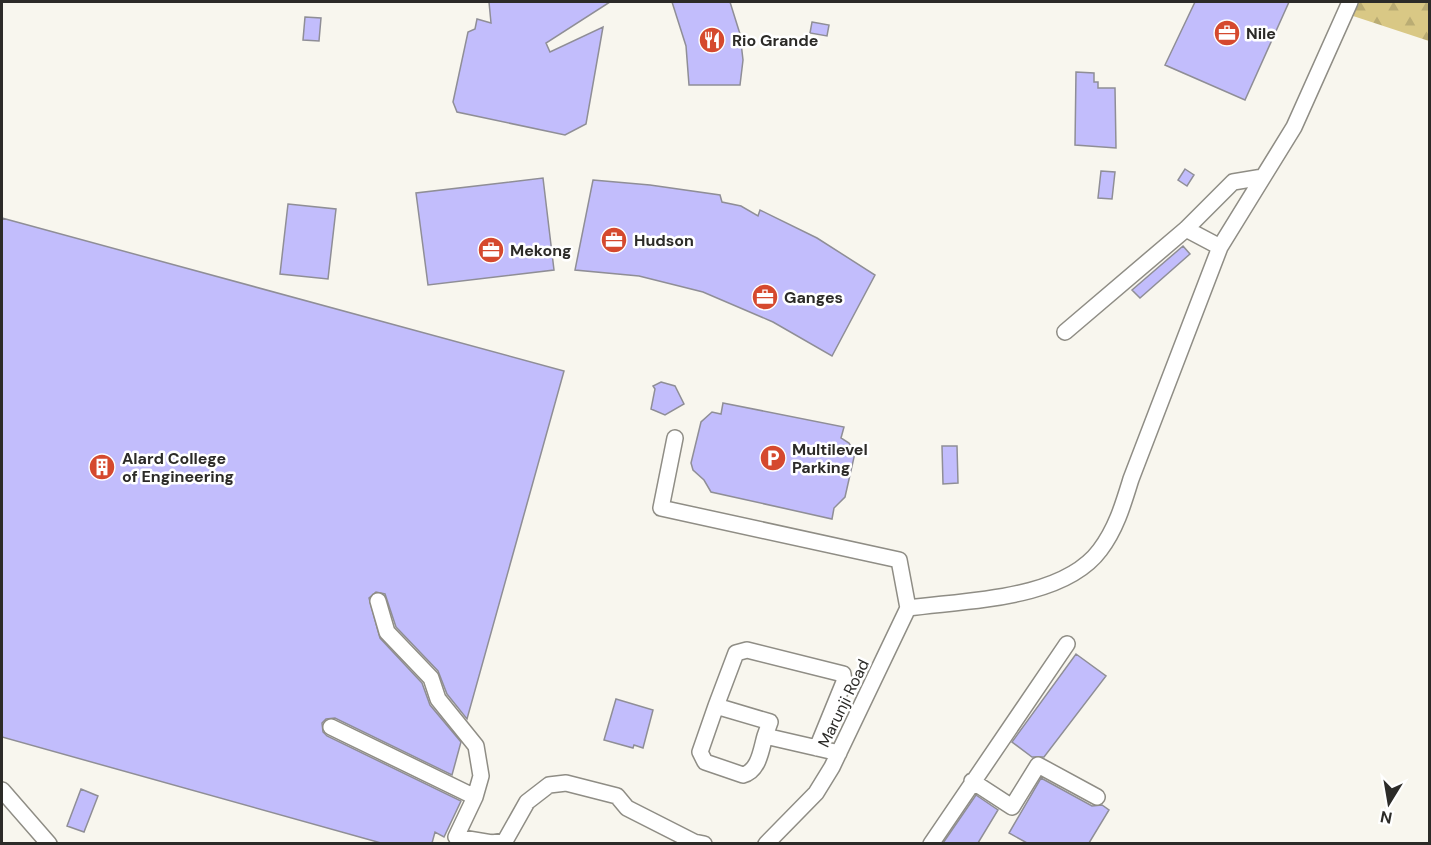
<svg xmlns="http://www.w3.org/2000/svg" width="1431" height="845" font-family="'DM Sans',sans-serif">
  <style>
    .forest { fill: url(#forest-firs) }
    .building { fill: #c2bdfc; stroke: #8f8e96; stroke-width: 1.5 }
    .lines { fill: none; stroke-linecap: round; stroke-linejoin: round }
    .minor-casing { stroke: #8f8d85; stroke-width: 18 }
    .minor { stroke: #fff; stroke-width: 15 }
    .labels { text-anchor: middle; stroke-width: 5; stroke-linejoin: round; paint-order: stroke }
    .poi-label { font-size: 16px; font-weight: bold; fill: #2c2b28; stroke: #fff; text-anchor: start }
    .street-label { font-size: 16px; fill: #2c2b28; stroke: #fff }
  </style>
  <defs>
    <pattern id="forest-firs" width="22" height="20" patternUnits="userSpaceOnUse" patternTransform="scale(1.5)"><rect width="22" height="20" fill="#d9c885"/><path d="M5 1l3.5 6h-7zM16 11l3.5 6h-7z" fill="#baac73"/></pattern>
  </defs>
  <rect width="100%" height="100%" fill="#f8f6ee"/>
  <path class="forest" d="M 1349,2 L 1429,2 L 1429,41 L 1344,13 Z"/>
  <path class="building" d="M 489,2 L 610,2 L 546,43 L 550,52 L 603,27 L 586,124 L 565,135 L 457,112 L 453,102 L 468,32 L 475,29 L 477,19 L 491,23 Z
    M 672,2 L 730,2 L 740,34 L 743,60 L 740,85 L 689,85 L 686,46 Z
    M 1195,2 L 1289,2 L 1245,100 L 1165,65 Z
    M 305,17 L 321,18 L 319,41 L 303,40 Z
    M 812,22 L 829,25 L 827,36 L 810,33 Z
    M 1076,72 L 1094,73 L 1094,82 L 1098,82 L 1098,88 L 1115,88 L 1116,148 L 1075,145 Z
    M 1185,169 L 1194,175 L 1187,186 L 1178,180 Z
    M 1101,171 L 1115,172 L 1112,199 L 1098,198 Z
    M 543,178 L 554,270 L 428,285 L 416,193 Z
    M 593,180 L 650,185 L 720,195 L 722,202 L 741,206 L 758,216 L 760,210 L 817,238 L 875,275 L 832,356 L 773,322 L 703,292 L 639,276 L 575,270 Z
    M 288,204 L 336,209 L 328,279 L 280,274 Z
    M 2,218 L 564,371 L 467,719 L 447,694 L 438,671 L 396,627 L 385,594 L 376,592 L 369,598 L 380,638 L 422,683 L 430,705 L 461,742 L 452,775 L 335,718 L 326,719 L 322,723 L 323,732 L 327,736 L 461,801 L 444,837 L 435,832 L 432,843 L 381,843 L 2,737 Z
    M 1183,246 L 1190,254 L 1140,298 L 1132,290 Z
    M 661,382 L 675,386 L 684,404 L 665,415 L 651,409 L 655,389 L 653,386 Z
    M 723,403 L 844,427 L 841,438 L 849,443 L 855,453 L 845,497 L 834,508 L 832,519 L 711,492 L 704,480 L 693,470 L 691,463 L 701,422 L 712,412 L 721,414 Z
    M 942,446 L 957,446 L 958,483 L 943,484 Z
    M 1076,654 L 1106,676 L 1044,757 L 1032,757 L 1012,742 Z
    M 616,699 L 653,710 L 643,748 L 634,745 L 633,748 L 604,740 Z
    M 1041,778 L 1092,806 L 1102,805 L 1109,810 L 1089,843 L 1027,843 L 1009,833 Z
    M 81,789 L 98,796 L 84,832 L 67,826 Z
    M 976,795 L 998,810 L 978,843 L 943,843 Z"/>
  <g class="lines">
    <defs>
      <path id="minor" d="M 1186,229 L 1220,247
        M 1065,332 L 1186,229 L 1233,182 L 1263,177
        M 675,438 L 661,508 L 899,560 L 908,608 L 832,767 L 816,793 L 766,844
        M 378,601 L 387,632 L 431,678 L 438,699 L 476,746 L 481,776 L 475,797 L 456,837 L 492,843 L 505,841 L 527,802 L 549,785 L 566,783 L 617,796 L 627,808 L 694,842 L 704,844
        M 908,608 C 966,600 1063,600 1100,550 C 1116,529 1123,505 1131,479 L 1220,247 L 1294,127 L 1350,2
        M 716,706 L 700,752 L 705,762 L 743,775 C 759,771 761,750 765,736
        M 331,727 L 475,797
        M 817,748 L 844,682 L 843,674 L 747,650 L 736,653 L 716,706 L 770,722 L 765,736 L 839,753
        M 972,781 L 1012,807 L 1038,765 L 1097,797
        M 2,790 L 49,844
        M 931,844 L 1067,644"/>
    </defs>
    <use href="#minor" class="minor-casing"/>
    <use href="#minor" class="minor"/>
  </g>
  <defs>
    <symbol id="office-disc" viewBox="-11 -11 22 22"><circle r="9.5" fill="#d5492e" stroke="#fff"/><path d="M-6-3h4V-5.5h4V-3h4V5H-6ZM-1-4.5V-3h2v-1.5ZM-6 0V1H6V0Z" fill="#fff"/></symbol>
    <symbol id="restaurant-disc" viewBox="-11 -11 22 22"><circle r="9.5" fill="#d5492e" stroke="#fff"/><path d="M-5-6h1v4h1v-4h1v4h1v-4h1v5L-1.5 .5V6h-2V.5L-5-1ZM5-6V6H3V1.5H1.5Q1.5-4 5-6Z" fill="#fff"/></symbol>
    <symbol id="parking-disc" viewBox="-11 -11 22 22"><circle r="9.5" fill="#d5492e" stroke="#fff"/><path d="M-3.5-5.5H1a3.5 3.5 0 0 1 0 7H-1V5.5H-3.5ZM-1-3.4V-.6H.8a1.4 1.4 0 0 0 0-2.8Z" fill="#fff"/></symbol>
    <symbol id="building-disc" viewBox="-11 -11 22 22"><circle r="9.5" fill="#d5492e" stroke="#fff"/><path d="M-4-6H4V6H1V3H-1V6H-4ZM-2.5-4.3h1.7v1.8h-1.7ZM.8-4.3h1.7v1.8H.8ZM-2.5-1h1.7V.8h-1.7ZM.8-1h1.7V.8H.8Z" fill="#fff"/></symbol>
  </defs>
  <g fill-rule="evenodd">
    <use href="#office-disc" x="1212" y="18" width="30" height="30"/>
    <use href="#restaurant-disc" x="697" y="25" width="30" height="30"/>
    <use href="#office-disc" x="599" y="225" width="30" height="30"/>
    <use href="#office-disc" x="476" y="235" width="30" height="30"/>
    <use href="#office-disc" x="750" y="282" width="30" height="30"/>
    <use href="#parking-disc" x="758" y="443" width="30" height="30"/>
    <use href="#building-disc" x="87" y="452" width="30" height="30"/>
  </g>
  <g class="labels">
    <g class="poi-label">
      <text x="1246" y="39">Nile</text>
      <text x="732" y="46">Rio Grande</text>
      <text x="634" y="246">Hudson</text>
      <text x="510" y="256">Mekong</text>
      <text x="784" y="303">Ganges</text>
      <text x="792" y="455">Multilevel<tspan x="792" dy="18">Parking</tspan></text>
      <text x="122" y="464">Alard College<tspan x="122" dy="18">of Engineering</tspan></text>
    </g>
    <g class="street-label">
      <text transform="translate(843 703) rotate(-64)" y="6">Marunji Road</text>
    </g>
  </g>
  <rect width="1431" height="845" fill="none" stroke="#2c2b28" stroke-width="6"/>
  <g transform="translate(1389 803) rotate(191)" stroke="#ffffff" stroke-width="4.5" paint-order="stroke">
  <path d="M0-4.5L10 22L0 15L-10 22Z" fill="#2c2b28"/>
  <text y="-9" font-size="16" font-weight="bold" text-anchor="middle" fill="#2c2b28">N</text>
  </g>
</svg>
